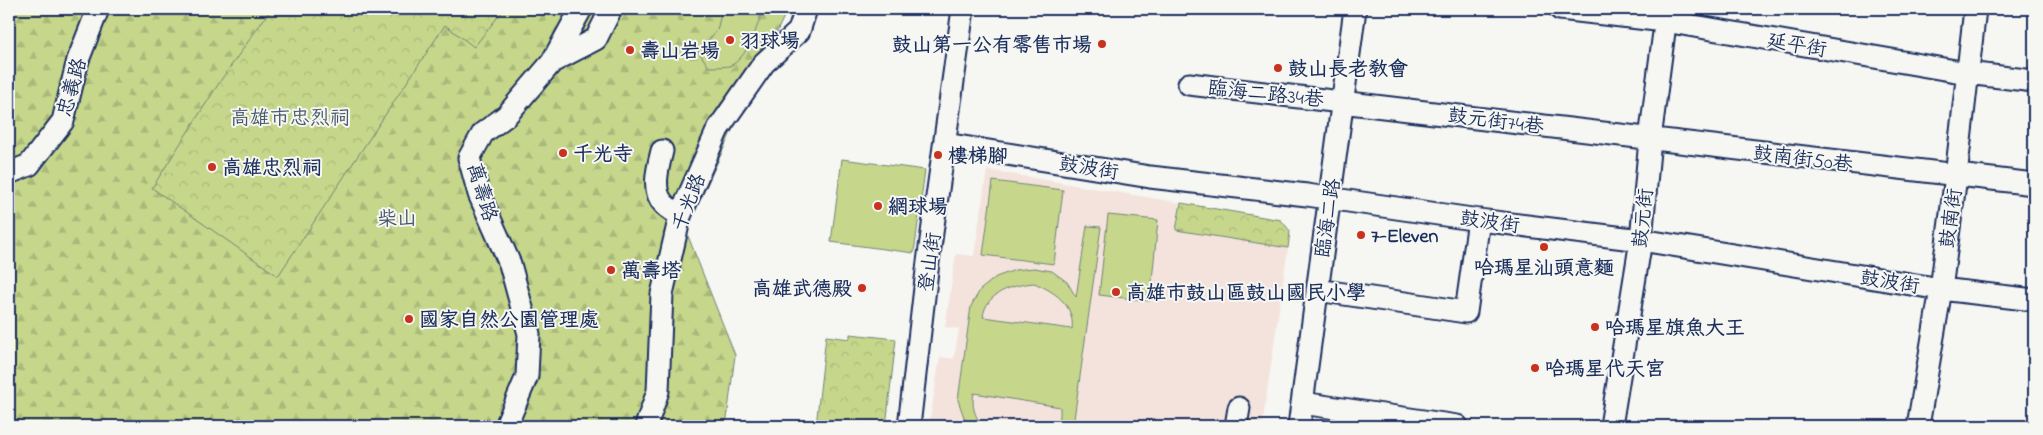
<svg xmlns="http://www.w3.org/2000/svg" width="2043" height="435" font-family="'Indie Flower','LXGW WenKai TC',sans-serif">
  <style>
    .built { fill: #f4e3dc }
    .forest { fill: url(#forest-firs); stroke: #708374 }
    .park { fill: url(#park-crowns); stroke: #708374 }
    .garden { fill: #c6d78b; stroke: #708374; fill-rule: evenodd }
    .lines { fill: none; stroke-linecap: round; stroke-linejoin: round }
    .minor-casing { stroke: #1b2f5e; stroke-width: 25 }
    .minor { stroke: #f6f6f2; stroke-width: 21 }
    .poi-dot { fill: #c8321e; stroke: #f6f6f2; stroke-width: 2 }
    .labels { text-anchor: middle; stroke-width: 4; stroke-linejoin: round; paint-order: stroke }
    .poi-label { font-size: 20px; font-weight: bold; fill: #1b2f5e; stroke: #f6f6f2; text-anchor: start }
    .street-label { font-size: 20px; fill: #1b2f5e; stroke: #f6f6f2 }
    .park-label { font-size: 20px; fill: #465969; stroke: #f6f6f2 }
  </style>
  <defs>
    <pattern id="forest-firs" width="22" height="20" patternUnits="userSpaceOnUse" patternTransform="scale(1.25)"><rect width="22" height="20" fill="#c6d78b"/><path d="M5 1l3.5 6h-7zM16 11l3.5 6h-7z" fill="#aab97a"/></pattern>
    <pattern id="park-crowns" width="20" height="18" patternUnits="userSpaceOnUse" patternTransform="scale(1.25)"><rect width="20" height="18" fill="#c6d78b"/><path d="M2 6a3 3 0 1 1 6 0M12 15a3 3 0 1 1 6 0" fill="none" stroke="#aab97a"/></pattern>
  </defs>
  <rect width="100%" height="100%" fill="#f6f6f2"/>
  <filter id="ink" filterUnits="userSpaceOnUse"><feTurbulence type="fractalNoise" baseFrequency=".02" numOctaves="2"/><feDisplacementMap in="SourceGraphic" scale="10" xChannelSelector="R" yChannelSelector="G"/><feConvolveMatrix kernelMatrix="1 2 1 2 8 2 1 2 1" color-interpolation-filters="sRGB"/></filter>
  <g filter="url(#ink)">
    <path class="built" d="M 987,170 L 1181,203 L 1176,230 L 1288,248 L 1262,426 L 929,426 L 940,357 L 954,359 L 959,329 L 945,327 L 956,254 L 974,256 Z"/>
    <path class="forest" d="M 9,9 L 785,9 L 786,12 L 686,231 L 735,355 L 726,426 L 9,426 Z"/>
    <path class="park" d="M 271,9 L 504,9 L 474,47 L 445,25 L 278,276 L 152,188 L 221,80 Z
      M 1181,203 L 1281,220 L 1290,231 L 1288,248 L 1176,230 Z
      M 850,334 L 896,339 L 886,426 L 816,426 L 826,336 L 850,339 Z"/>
    <path class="garden" d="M 722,9 L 762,9 C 759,25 746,61 729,66 C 722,67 715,67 709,67 L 698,51 L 717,31 Z
      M 842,159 L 925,170 L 914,253 L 831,242 Z
      M 993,181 L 1063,190 L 1054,264 L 983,255 Z
      M 1108,215 L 1158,220 L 1150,301 L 1099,295 Z
      M 1087,226 L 1101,227 L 1073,426 L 1053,426 L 1060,416 L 1060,407 L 974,393 C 971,406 975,416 982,426 L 967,426 L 958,400 L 971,306 L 980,290 L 996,277 L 1015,270 L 1034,268 L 1052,271 L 1067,282 L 1076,297 ZM 1034,283 C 1054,291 1075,305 1072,329 L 983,317 C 986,292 1013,285 1034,283 Z"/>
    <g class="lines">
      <defs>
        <path id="minor" d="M 1560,9 L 1665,21 L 1967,73 L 2034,81
          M 552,62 L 581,9
          M 1189,84 L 2034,184
          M 945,144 L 1150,177 L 1307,195 L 1479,220 L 1641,240 L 1941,289 L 2034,300
          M 662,151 C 658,167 651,191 664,204 C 669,209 675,212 680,216
          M 9,173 L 29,165 L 63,121 L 78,60 L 98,9
          M 1317,290 L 1466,312 L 1479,220
          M 1302,403 L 1457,426
          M 506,426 L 527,376 L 529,334 L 510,264 L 479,194 L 469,158 L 483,133 L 506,116 L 552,62 L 596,39 L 611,9
          M 646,426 L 658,391 L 662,294 L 680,216 L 718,129 L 764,63 L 799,31 L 806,9
          M 909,426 L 928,262 L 963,9
          M 1236,426 L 1239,408
          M 1299,426 L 1355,9
          M 1611,426 L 1641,240 L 1650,139 L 1667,9
          M 1918,426 L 1941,289 L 1956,176 L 1975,9"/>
      </defs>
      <use href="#minor" class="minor-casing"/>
      <use href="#minor" class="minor"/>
    </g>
  </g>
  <g class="poi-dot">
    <circle cx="730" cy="40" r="5"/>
    <circle cx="1102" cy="44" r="5"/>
    <circle cx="630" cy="50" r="5"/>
    <circle cx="1278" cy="68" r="5"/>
    <circle cx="563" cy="153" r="5"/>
    <circle cx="938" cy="155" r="5"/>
    <circle cx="212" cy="167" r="5"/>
    <circle cx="878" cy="206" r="5"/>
    <circle cx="1361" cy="235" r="5"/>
    <circle cx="1544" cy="247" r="5"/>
    <circle cx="611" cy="270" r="5"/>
    <circle cx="862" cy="288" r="5"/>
    <circle cx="1116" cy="292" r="5"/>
    <circle cx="409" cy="319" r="5"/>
    <circle cx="1595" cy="327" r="5"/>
    <circle cx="1535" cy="368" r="5"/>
  </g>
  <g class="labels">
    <g class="poi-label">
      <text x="740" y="47">羽球場</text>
      <text x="1092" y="51" text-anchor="end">鼓山第一公有零售市場</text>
      <text x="640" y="57">壽山岩場</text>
      <text x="1288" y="75">鼓山長老教會</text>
      <text x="573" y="160">千光寺</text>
      <text x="948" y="162">樓梯腳</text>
      <text x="222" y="174">高雄忠烈祠</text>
      <text x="888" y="213">網球場</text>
      <text x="1371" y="242">7-Eleven</text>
      <text x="1544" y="274" text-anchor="middle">哈瑪星汕頭意麵</text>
      <text x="621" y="277">萬壽塔</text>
      <text x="852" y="295" text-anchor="end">高雄武德殿</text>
      <text x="1126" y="299">高雄市鼓山區鼓山國民小學</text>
      <text x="419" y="326">國家自然公園管理處</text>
      <text x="1605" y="334">哈瑪星旗魚大王</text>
      <text x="1545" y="375">哈瑪星代天宮</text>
    </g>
    <g class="street-label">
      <text transform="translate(1797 44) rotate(10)" y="7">延平街</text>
      <text transform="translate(71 87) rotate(-74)" y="7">忠義路</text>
      <text transform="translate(1266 93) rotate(6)" y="7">臨海二路34巷</text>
      <text transform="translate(1496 120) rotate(7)" y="7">鼓元街74巷</text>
      <text transform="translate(1803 158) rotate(7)" y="7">鼓南街50巷</text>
      <text transform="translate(1089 167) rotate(9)" y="7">鼓波街</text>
      <text transform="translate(483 192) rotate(73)" y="7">萬壽路</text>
      <text transform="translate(688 202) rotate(-69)" y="7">千光路</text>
      <text transform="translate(1327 218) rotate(-82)" y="7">臨海二路</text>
      <text transform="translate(1642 218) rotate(-84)" y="7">鼓元街</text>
      <text transform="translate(1950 218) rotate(-82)" y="7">鼓南街</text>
      <text transform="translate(1490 221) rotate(8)" y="7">鼓波街</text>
      <text transform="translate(929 262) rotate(-82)" y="7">登山街</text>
      <text transform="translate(1890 281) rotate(9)" y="7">鼓波街</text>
    </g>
    <g class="park-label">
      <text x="290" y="124">高雄市忠烈祠</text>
      <text x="397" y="225">柴山</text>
    </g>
  </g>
  <rect width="2043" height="435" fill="none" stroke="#f6f6f2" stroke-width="30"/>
  <rect x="15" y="15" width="2013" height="405" fill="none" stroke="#1b2f5e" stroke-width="2" filter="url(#ink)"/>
</svg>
